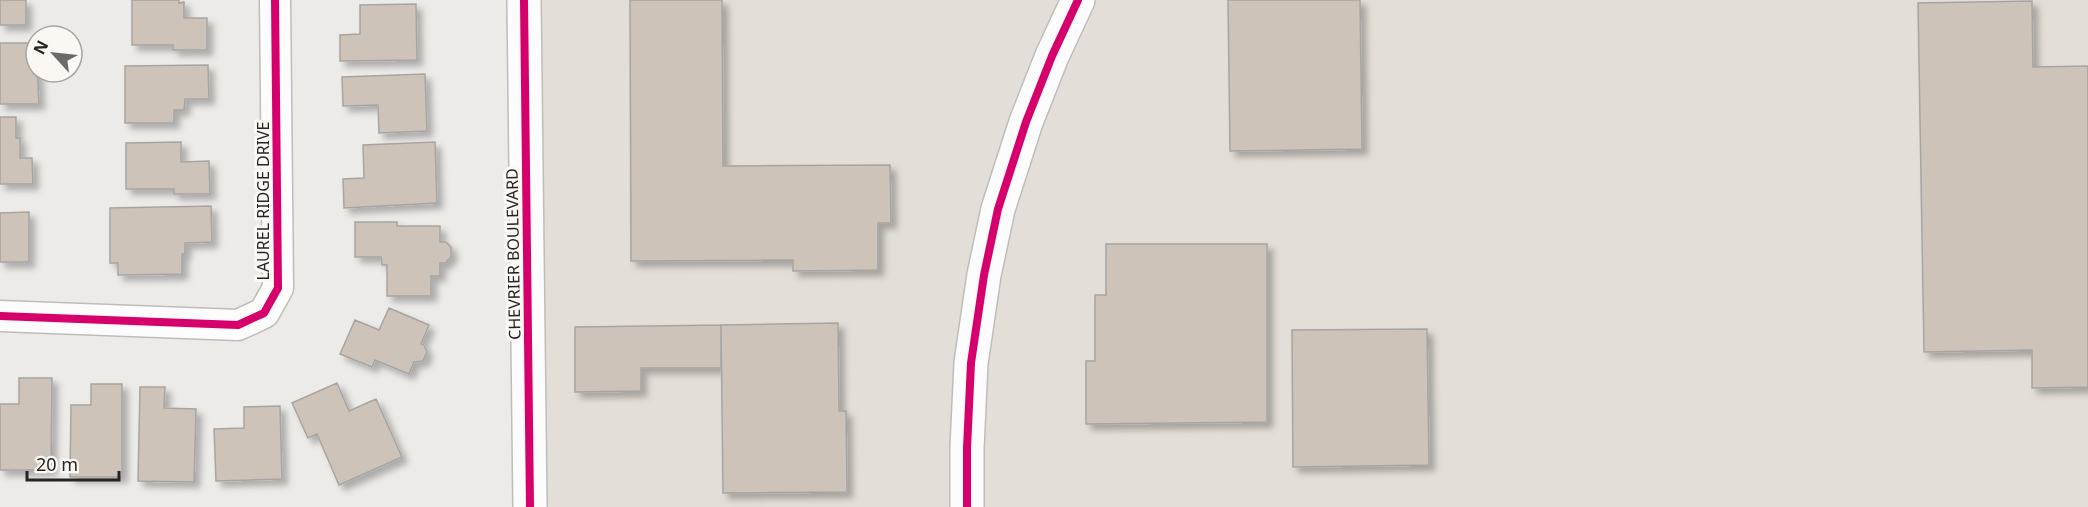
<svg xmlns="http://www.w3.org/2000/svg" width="2088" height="507" font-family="'Noto Sans',sans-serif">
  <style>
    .built { fill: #e3ded7 }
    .building { fill: #cdc3b8; stroke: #a7a5a3; stroke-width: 1.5; filter: url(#shadow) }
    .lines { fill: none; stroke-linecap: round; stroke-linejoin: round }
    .minor-casing { stroke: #bebdbb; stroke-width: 33 }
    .tertiary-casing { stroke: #bebdbb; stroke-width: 36 }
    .minor { stroke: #fcfcfc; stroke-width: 30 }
    .tertiary { stroke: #fcfcfc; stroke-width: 33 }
    .cycleway-casing { stroke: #fbf8f4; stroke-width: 11 }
    .cycleway { stroke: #d6006c; stroke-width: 8 }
    .labels { text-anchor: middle; stroke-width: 6; stroke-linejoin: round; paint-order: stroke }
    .street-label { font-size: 16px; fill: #262523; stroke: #fbf8f4 }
  </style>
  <defs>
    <filter id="shadow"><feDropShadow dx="5.5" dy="5.5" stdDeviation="3" flood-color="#0004"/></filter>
  </defs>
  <rect width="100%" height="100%" fill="#edebe8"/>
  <path class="built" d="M 524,0 L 2088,0 L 2088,507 L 530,507 Z"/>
  <path class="building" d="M 0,0 L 26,0 L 26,25 L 0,25 Z
    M 132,0 L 179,0 L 179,3 L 184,2 L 184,18 L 207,18 L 207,50 L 173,50 L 173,45 L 132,45 Z
    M 630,0 L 722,0 L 723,166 L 890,165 L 891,223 L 878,223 L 878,270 L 793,271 L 793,260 L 631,261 Z
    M 1228,0 L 1360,0 L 1362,149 L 1230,151 Z
    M 2032,1 L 2033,67 L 2088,66 L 2088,387 L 2032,388 L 2032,350 L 1924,352 L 1918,3 Z
    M 416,4 L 417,60 L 340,61 L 340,35 L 360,34 L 360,5 Z
    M 0,43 L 36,43 L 39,104 L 0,104 Z
    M 208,65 L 209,99 L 185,99 L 184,110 L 174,110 L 174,123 L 125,123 L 125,66 Z
    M 425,74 L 427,131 L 379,133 L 378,105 L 343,106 L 342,77 Z
    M 0,117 L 16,117 L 16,138 L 20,138 L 20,158 L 32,158 L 33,184 L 0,184 Z
    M 181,142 L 181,162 L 209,161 L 210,194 L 174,194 L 174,189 L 126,189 L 126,143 Z
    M 435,142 L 437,203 L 344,208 L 343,179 L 364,178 L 363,145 Z
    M 211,206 L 212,242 L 185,243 L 185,254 L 182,254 L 182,274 L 118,275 L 118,263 L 110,263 L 110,208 Z
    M 29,212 L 29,262 L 0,262 L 0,213 Z
    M 355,222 L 397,222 L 397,226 L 440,226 L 440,242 L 446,242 L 451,247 L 451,257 L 445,263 L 440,263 L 440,276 L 431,276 L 431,296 L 387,296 L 387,265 L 382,265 L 381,257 L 355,257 Z
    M 1106,244 L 1267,244 L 1267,422 L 1086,424 L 1086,361 L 1095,361 L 1095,295 L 1106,295 Z
    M 389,308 L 429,325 L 421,344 L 424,345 L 427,352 L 423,361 L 414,362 L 409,374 L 375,360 L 372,367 L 340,354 L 355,320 L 379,330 Z
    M 838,323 L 839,411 L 846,411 L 847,492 L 723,493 L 721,325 Z
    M 721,325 L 721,368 L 641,368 L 641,391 L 575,392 L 575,327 Z
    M 1427,329 L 1429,465 L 1293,467 L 1292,330 Z
    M 19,378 L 52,378 L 51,470 L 0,470 L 0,404 L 19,404 Z
    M 337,383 L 349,411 L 376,399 L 402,457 L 339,485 L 317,434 L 308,438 L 292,403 Z
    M 91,384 L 122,384 L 122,477 L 70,477 L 71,405 L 91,405 Z
    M 140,387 L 165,387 L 164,408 L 196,409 L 194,482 L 138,481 Z
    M 280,406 L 282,479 L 216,481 L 214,429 L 244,428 L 244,407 Z"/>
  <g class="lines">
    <defs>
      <path id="minor" d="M 0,316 L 238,325 L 264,313 L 278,288 L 275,0"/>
      <path id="tertiary" d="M 524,0 L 530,507
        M 967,507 L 967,448 L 971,363 L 984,275 L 998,209 L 1026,122 L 1052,56 L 1078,0"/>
    </defs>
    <use href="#minor" class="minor-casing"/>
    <use href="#tertiary" class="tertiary-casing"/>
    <use href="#minor" class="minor"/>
    <use href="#tertiary" class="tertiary"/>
    <defs>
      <path id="cycleway" d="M 524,0 L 530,507
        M 0,316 L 238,325 L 264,313 L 278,288 L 275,0
        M 967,507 L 967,448 L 971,363 L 984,275 L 998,209 L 1026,122 L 1052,56 L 1078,0"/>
    </defs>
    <use href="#cycleway" class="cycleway-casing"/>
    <use href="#cycleway" class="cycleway"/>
  </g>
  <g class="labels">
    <g class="street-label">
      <text transform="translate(263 201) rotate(-90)" y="6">LAUREL RIDGE DRIVE</text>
      <text transform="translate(513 254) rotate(-91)" y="6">CHEVRIER BOULEVARD</text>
    </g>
  </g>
  <g transform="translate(54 54) rotate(297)"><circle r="28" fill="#fbf8f4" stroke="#a6a4a0" stroke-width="1.5"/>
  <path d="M0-4.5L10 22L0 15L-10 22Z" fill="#6c6a68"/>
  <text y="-9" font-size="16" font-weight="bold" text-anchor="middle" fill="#262523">N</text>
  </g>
  <path d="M27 471v9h92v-9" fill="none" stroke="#262523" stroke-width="3"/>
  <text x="36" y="471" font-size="18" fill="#262523" stroke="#fbf8f4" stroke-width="4.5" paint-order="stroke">20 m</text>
</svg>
